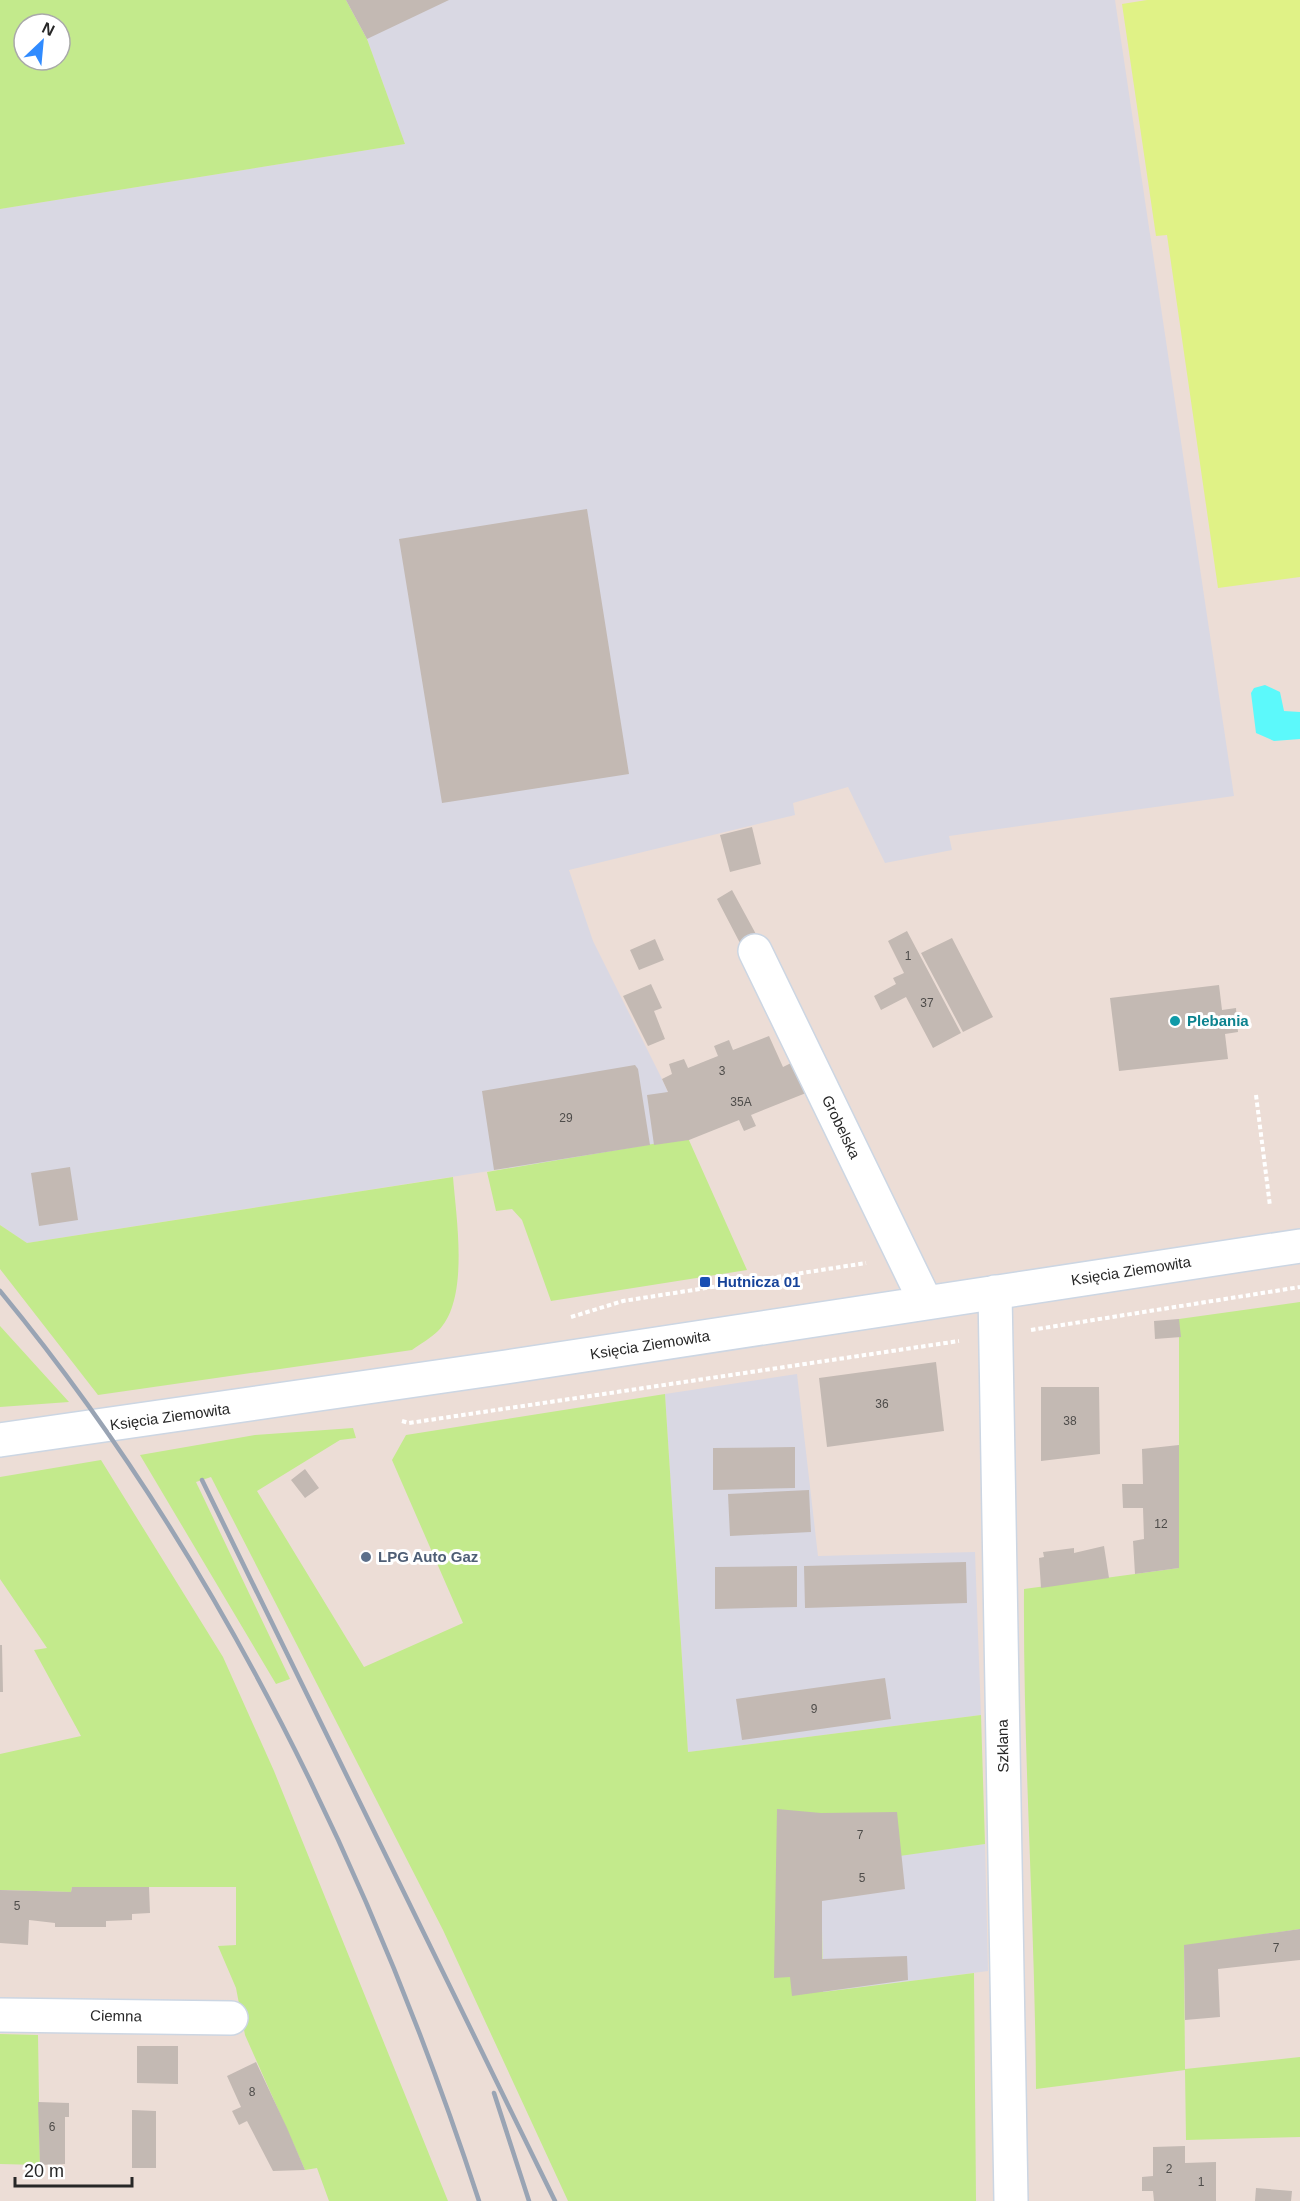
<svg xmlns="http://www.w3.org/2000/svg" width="1300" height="2201" font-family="Arial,sans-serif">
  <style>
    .industrial { fill: #d9d8e3 }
    .green { fill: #c3ea8c; fill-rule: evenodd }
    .pitch { fill: #e0f286 }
    .water { fill: #5cf9fb }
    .building { fill: #c3b9b3 }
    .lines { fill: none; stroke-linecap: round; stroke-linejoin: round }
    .minor-casing { stroke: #ccd6e3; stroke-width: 36 }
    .path { stroke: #fff; stroke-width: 4; stroke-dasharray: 4.5 3; stroke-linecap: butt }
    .minor { stroke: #fff; stroke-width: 33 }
    .rail { stroke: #99a4b4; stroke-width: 4.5 }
    .culture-dot { fill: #0f9aa8; stroke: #fff; stroke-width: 2 }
    .transit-dot { fill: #1a4fb4; stroke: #fff; stroke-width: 2 }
    .service-dot { fill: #5c6f8a; stroke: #fff; stroke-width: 2 }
    .labels { text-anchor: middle; stroke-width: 6; stroke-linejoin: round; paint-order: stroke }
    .number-label { font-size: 12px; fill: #4e4c4a }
    .culture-label { font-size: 15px; font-weight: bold; fill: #0d838f; stroke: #fff; text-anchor: start }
    .street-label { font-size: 15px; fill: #272727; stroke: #fff }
    .transit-label { font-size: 15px; font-weight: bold; fill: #164399; stroke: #fff; text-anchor: start }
    .service-label { font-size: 15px; font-weight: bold; fill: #4e5e75; stroke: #fff; text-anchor: start }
  </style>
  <rect width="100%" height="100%" fill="#ecddd6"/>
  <path class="industrial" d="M 346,0 L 1115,0 L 1234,796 L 949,836 L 952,850 L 885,863 L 848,787 L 793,803 L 795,815 L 569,870 L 593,941 L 662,1079 L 689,1140 L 27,1243 L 0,1225 L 0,209 L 405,144 L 367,39 Z
    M 797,1374 L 818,1556 L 975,1552 L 981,1715 L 688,1752 L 665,1394 Z
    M 985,1844 L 988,1971 L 823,1992 L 821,1866 Z"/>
  <path class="green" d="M 0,0 L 346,0 L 367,39 L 405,144 L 0,209 ZM 24,24 L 60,24 L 60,60 L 24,60 Z
    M 688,1138 L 747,1270 L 551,1301 L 522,1220 L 512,1209 L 496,1211 L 487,1172 Z
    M 453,1177 C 456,1217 470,1300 438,1331 C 431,1338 420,1344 412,1350 L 98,1395 L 0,1269 L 0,1225 L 27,1243 Z
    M 1300,1302 L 1300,1929 L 1184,1946 L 1185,2069 L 1300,2057 L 1300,2137 L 1186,2140 L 1185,2070 L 1036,2089 C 1035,1922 1023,1756 1024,1589 L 1179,1568 L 1179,1319 Z
    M 0,1326 L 69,1402 L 0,1407 Z
    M 665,1394 L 688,1752 L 981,1715 L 985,1844 L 821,1867 L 823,1992 L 974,1973 L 976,2201 L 568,2201 L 443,1930 L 211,1477 L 196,1482 L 290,1679 L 276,1684 L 140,1455 L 255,1435 L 353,1428 L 356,1438 L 340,1440 L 257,1491 L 364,1667 L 463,1623 L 392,1460 L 406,1435 Z
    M 101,1460 L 223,1657 L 274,1771 L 448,2201 L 329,2201 L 317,2168 L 305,2170 L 245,2035 L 236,1988 L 218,1946 L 236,1945 L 236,1887 L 72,1887 L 71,1892 L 0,1890 L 0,1754 L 81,1736 L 34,1650 L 47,1648 L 0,1579 L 0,1477 Z
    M 0,2034 L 38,2035 L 40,2165 L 0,2164 Z"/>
  <path class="pitch" d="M 1147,0 L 1300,0 L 1300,577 L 1218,588 L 1167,235 L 1156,236 L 1122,4 Z"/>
  <path class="water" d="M 1265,685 L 1280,692 L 1284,711 L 1300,712 L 1300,739 L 1274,741 L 1256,733 L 1251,693 L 1254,688 Z"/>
  <path class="building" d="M 346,0 L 449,0 L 367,39 Z
    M 587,509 L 629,774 L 442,803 L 399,539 Z
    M 752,827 L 761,864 L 730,872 L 720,835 Z
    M 732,890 L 757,936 L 741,945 L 717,899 Z
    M 907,931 L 961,1033 L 933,1048 L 906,997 L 881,1010 L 874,996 L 896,984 L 893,978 L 904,973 L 888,941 Z
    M 952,938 L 993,1017 L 963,1032 L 921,953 Z
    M 655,939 L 664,960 L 639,970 L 630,950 Z
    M 651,984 L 662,1008 L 654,1011 L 665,1039 L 648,1046 L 623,996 Z
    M 1219,985 L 1222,1010 L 1236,1008 L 1238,1032 L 1225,1034 L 1228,1059 L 1119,1071 L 1110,998 Z
    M 769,1036 L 783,1067 L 793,1062 L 806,1093 L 751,1115 L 756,1126 L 744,1131 L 739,1120 L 689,1140 L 654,1145 L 647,1095 L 668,1092 L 662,1079 L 672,1074 L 669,1064 L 684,1059 L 688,1068 L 718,1056 L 714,1046 L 729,1040 L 733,1050 Z
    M 635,1065 L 638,1069 L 650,1145 L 494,1170 L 482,1091 Z
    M 70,1167 L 78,1220 L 39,1226 L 31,1173 Z
    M 1179,1319 L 1181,1337 L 1155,1339 L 1154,1321 Z
    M 936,1362 L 944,1431 L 827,1447 L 819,1378 Z
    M 1041,1387 L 1099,1387 L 1100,1454 L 1041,1461 Z
    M 1179,1445 L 1179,1568 L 1135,1574 L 1133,1541 L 1144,1539 L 1143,1508 L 1123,1508 L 1122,1484 L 1143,1484 L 1142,1449 Z
    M 795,1447 L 795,1488 L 713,1490 L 713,1448 Z
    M 305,1469 L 319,1488 L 305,1498 L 291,1480 Z
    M 809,1490 L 811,1532 L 730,1536 L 728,1494 Z
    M 1104,1546 L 1109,1578 L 1041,1588 L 1039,1558 L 1044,1557 L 1043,1552 L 1074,1548 L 1074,1553 Z
    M 966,1562 L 967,1603 L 805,1608 L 804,1566 Z
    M 797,1566 L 797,1607 L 715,1609 L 715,1567 Z
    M 0,1645 L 2,1645 L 3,1692 L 0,1692 Z
    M 885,1678 L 891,1719 L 742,1740 L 736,1699 Z
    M 777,1809 L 821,1813 L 897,1812 L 905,1889 L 822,1901 L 822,1959 L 907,1956 L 908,1980 L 792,1996 L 790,1977 L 774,1978 Z
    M 72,1887 L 149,1887 L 150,1913 L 132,1914 L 132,1920 L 106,1921 L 106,1927 L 55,1927 L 55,1923 L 29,1920 L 28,1945 L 0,1943 L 0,1890 L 71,1892 Z
    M 1300,1929 L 1300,1960 L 1218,1969 L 1220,2017 L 1185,2020 L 1184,1945 Z
    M 137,2046 L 178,2046 L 178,2084 L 137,2083 Z
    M 256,2062 L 287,2128 L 305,2170 L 273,2171 L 247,2121 L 239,2125 L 232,2111 L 241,2107 L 227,2076 Z
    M 38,2102 L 69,2103 L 69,2117 L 65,2117 L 65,2164 L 40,2165 Z
    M 132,2110 L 156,2111 L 156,2168 L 132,2168 Z
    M 1185,2146 L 1185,2163 L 1216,2162 L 1216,2201 L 1154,2201 L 1153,2191 L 1142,2191 L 1142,2177 L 1153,2176 L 1153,2147 Z
    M 1256,2188 L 1292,2191 L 1291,2201 L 1255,2201 Z"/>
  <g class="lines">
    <defs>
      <path id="minor" d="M 755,951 L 926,1303
        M 995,1292 L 1011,2201
        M 0,1440 L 506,1367 L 1300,1246
        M 0,2015 L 231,2018"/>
    </defs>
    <use href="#minor" class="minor-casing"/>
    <path class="path" d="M 1256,1095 L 1270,1206
      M 571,1317 L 623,1301 L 866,1263
      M 1031,1330 L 1300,1287
      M 402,1421 L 409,1423 L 959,1341"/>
    <use href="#minor" class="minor"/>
    <path class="rail" d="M 0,1291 C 218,1555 373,1877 479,2201
      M 202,1480 L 555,2201
      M 494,2093 L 529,2201"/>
  </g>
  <circle class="culture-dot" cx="1175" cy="1021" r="6"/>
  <rect class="transit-dot" x="699" y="1276" width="12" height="12" rx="3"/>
  <circle class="service-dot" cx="366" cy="1557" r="6"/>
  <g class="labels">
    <g class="number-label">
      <text x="908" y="960">1</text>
      <text x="927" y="1007">37</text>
      <text x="722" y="1075">3</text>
      <text x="741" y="1106">35A</text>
      <text x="566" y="1122">29</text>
      <text x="882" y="1408">36</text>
      <text x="1070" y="1425">38</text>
      <text x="1161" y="1528">12</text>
      <text x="814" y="1713">9</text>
      <text x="860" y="1839">7</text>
      <text x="862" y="1882">5</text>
      <text x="17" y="1910">5</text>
      <text x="1276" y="1952">7</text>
      <text x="252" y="2096">8</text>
      <text x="52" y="2131">6</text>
      <text x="1169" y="2173">2</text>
      <text x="1201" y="2186">1</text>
    </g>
    <g class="culture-label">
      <text x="1187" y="1026">Plebania</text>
    </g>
    <g class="street-label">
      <text transform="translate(841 1127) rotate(64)" y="5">Grobelska</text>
      <text transform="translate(1131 1271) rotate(-9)" y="5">Księcia Ziemowita</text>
      <text transform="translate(650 1345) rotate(-9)" y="5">Księcia Ziemowita</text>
      <text transform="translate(170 1417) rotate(-8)" y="5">Księcia Ziemowita</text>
      <text transform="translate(1003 1746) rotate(-91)" y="5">Szklana</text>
      <text transform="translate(116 2016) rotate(1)" y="5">Ciemna</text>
    </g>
    <g class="transit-label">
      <text x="717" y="1287">Hutnicza 01</text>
    </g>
    <g class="service-label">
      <text x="378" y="1562">LPG Auto Gaz</text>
    </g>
  </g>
  <g transform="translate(42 42) rotate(26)"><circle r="28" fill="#ffffff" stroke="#a9a9a9" stroke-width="1.5"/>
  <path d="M0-4.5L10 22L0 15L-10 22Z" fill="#308bff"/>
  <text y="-9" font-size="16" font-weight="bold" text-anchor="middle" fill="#272727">N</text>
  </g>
  <path d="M15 2177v9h117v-9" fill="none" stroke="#272727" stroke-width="3"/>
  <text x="24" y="2177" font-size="18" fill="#272727" stroke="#ffffff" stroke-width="4.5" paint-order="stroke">20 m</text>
</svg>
